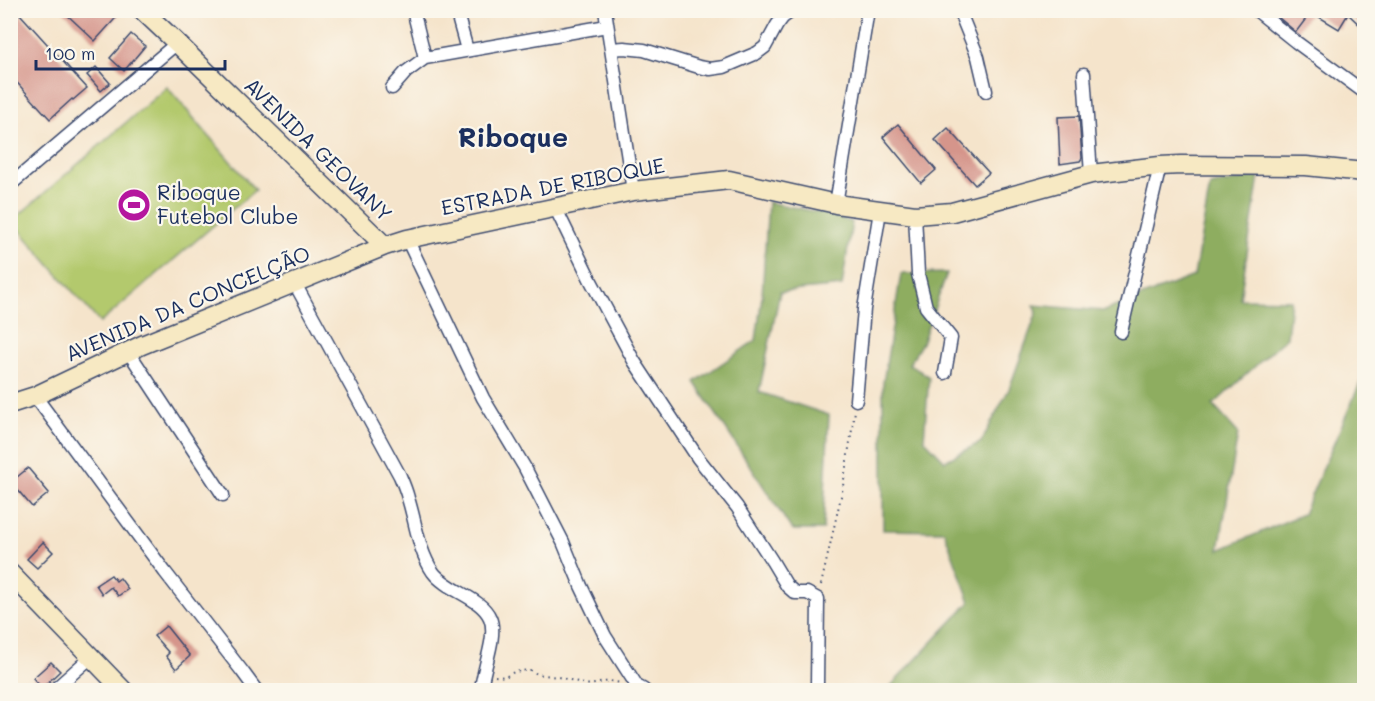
<svg xmlns="http://www.w3.org/2000/svg" width="1375" height="701" font-family="Mali,sans-serif">
  <style>
    .green { fill: #b3c96d; stroke: #677c66; stroke-width: 1.5 }
    .forest { fill: #8ead60; stroke: #546e5f; stroke-width: 1.5 }
    .building { fill: #d5958b }
    .lines { fill: none; stroke-linecap: round; stroke-linejoin: round }
    .street-casing { stroke: #3c4a6e; stroke-width: 15 }
    .secondary-casing { stroke: #3c4a6e; stroke-width: 21 }
    .path { stroke: #3c4a6e; stroke-width: 2; stroke-dasharray: 1.5 4.5; stroke-linecap: butt }
    .street { stroke: #fff; stroke-width: 12 }
    .secondary { stroke: #f7e9c3; stroke-width: 18 }
    .labels { text-anchor: middle; stroke-width: 4.5; stroke-linejoin: round; paint-order: stroke }
    .street-label { font-size: 21px; fill: #1b2f5e; stroke: #fbf7ec }
    .poi-label { font-size: 21px; fill: #1b2f5e; stroke: #fbf7ec; text-anchor: start }
    .district-label { font-size: 27px; font-weight: bold; fill: #1b2f5e; stroke: #fbf7ec }
  </style>
  <rect width="100%" height="100%" fill="#fbf7ec"/>
  <filter id="ink" filterUnits="userSpaceOnUse"><feTurbulence type="fractalNoise" baseFrequency=".0167" numOctaves="2"/><feDisplacementMap in="SourceGraphic" scale="12" xChannelSelector="R" yChannelSelector="G"/><feConvolveMatrix kernelMatrix="1 2 1 2 8 2 1 2 1" color-interpolation-filters="sRGB"/></filter>
  <filter id="wash" filterUnits="userSpaceOnUse"><feTurbulence type="fractalNoise" baseFrequency=".008" numOctaves="4" result="noise"/><feDisplacementMap in="SourceGraphic" scale="24" xChannelSelector="R" yChannelSelector="G"/><feGaussianBlur stdDeviation="1.35" result="paint"/><feColorMatrix in="noise" values="0 0 0 0 0 0 0 0 0 0 0 0 0 0 0 0 0 1.4 0 .05"/><feComposite in="paint" operator="in"/></filter>
  <g filter="url(#wash)">
    <rect width="100%" height="100%" fill="#f5e4cb"/>
    <path class="green" d="M 167,87 L 255,190 L 100,323 L 12,221 Z"/>
    <path class="forest" d="M 1259,176 L 1240,299 L 1291,300 L 1287,337 L 1213,405 L 1238,433 L 1219,550 L 1303,514 L 1364,374 L 1364,672 L 1347,690 L 887,690 L 970,602 L 944,531 L 883,530 L 883,383 L 901,274 L 947,273 L 922,343 L 909,364 L 929,377 L 924,439 L 945,461 L 981,442 L 1009,389 L 1037,312 L 1034,305 L 1104,311 L 1194,276 L 1210,186 Z
      M 768,202 L 827,214 L 852,222 L 842,286 L 780,292 L 759,392 L 829,415 L 823,530 L 792,530 L 695,382 L 756,340 L 762,296 Z"/>
    <g id="blocks">
      <path class="building" d="M 62,10 L 123,10 L 95,41 Z
        M 1276,10 L 1365,10 L 1365,30 L 1348,14 L 1339,29 L 1311,12 L 1296,32 L 1273,13 Z
        M 19,13 L 87,88 L 73,100 L 72,99 L 50,119 L 10,75 L 10,21 Z
        M 131,34 L 145,46 L 124,71 L 110,58 Z
        M 96,67 L 110,83 L 101,91 L 87,75 Z
        M 1079,116 L 1082,158 L 1080,161 L 1060,164 L 1058,117 Z
        M 898,124 L 936,170 L 921,183 L 883,137 Z
        M 948,128 L 989,173 L 975,185 L 935,140 Z
        M 28,468 L 49,493 L 32,507 L 11,482 Z
        M 43,542 L 53,552 L 37,568 L 27,559 Z
        M 111,575 L 116,581 L 120,578 L 128,589 L 118,596 L 111,587 L 102,594 L 96,585 Z
        M 166,626 L 190,656 L 176,669 L 166,656 L 169,653 L 154,636 Z
        M 51,662 L 60,671 L 42,688 L 33,678 Z"/>
    </g>
  </g>
  <g filter="url(#ink)">
    <use href="#blocks" fill-opacity="0" stroke="#3c4a6e" stroke-width="1.5"/>
    <g class="lines">
      <defs>
        <path id="street" d="M 413,10 L 425,58
          M 456,10 L 467,50
          M 605,10 L 633,191
          M 959,10 L 978,57 L 986,91
          M 1256,10 L 1296,42 L 1364,92
          M 611,49 L 624,48 L 644,50 L 699,67 L 710,69 L 724,67 L 757,53 L 765,47 L 777,25 L 783,17 L 793,10
          M 1084,74 L 1091,174
          M 392,88 L 406,72 L 425,58 L 607,26
          M 10,185 L 177,43
          M 836,204 L 868,10
          M 555,207 L 590,279 L 634,361 L 698,458 L 737,507 L 772,561 L 787,586 L 795,593 L 807,593 L 818,599 L 817,685 L 815,690
          M 915,215 L 918,274 L 926,307 L 951,338 L 945,373
          M 407,239 L 483,398 L 525,468 L 563,542 L 581,586 L 605,636 L 637,686 L 644,690
          M 294,282 L 400,476 C 403,483 406,490 408,498 C 416,523 418,550 433,572 C 447,591 481,597 490,618 C 498,636 482,670 481,690
          M 1121,332 L 1160,166
          M 128,351 L 223,495
          M 35,396 L 165,572 L 242,671 L 256,690
          M 856,400 L 864,309 L 880,211
          M 54,690 L 91,657"/>
        <path id="secondary" d="M 142,10 L 177,43 L 385,246
          M 10,404 L 35,396 L 142,345 L 385,246 L 407,239 L 633,191 L 729,180 L 836,204 L 915,215 L 952,212 L 1091,174 L 1160,166 L 1181,165 L 1306,166 L 1364,172
          M 10,573 L 123,690"/>
      </defs>
      <use href="#street" class="street-casing"/>
      <use href="#secondary" class="secondary-casing"/>
      <path class="path" d="M 821,585 L 842,492 L 855,411
        M 495,676 L 505,677 L 514,672 L 530,670 L 537,674 L 558,677 L 590,685 L 609,681 L 621,683"/>
      <use href="#street" class="street"/>
      <use href="#secondary" class="secondary"/>
    </g>
  </g>
  <defs>
    <symbol id="stadium-disc" viewBox="-11 -11 22 22"><circle r="9.5" fill="#b5179e" stroke="#fbf7ec"/><path d="M0-5a6.5 5 0 1 0 0 10a6.5 5 0 1 0 0-10ZM-3.5-1.8h7v3.6h-7Z" fill="#fff"/></symbol>
  </defs>
  <g fill-rule="evenodd">
    <use href="#stadium-disc" x="115" y="186" width="38" height="38"/>
  </g>
  <g class="labels">
    <g class="street-label">
      <text transform="translate(318 150) rotate(44)" y="7">AVENIDA GEOVANY</text>
      <text transform="translate(553 187) rotate(-11)" y="7">ESTRADA DE RIBOQUE</text>
      <text transform="translate(188 304) rotate(-23)" y="7">AVENIDA DA CONCELÇÃO</text>
    </g>
    <g class="poi-label">
      <text x="157" y="200">Riboque<tspan x="157" dy="24">Futebol Clube</tspan></text>
    </g>
    <g class="district-label">
      <text x="513" y="147">Riboque</text>
    </g>
  </g>
  <rect width="1375" height="701" fill="none" stroke="#fbf7ec" stroke-width="36"/>
  <path d="M36 60v9h189v-9" fill="none" stroke="#1b2f5e" stroke-width="3"/>
  <text x="45" y="60" font-size="18" fill="#1b2f5e" stroke="#fbf7ec" stroke-width="4.5" paint-order="stroke">100 m</text>
</svg>
